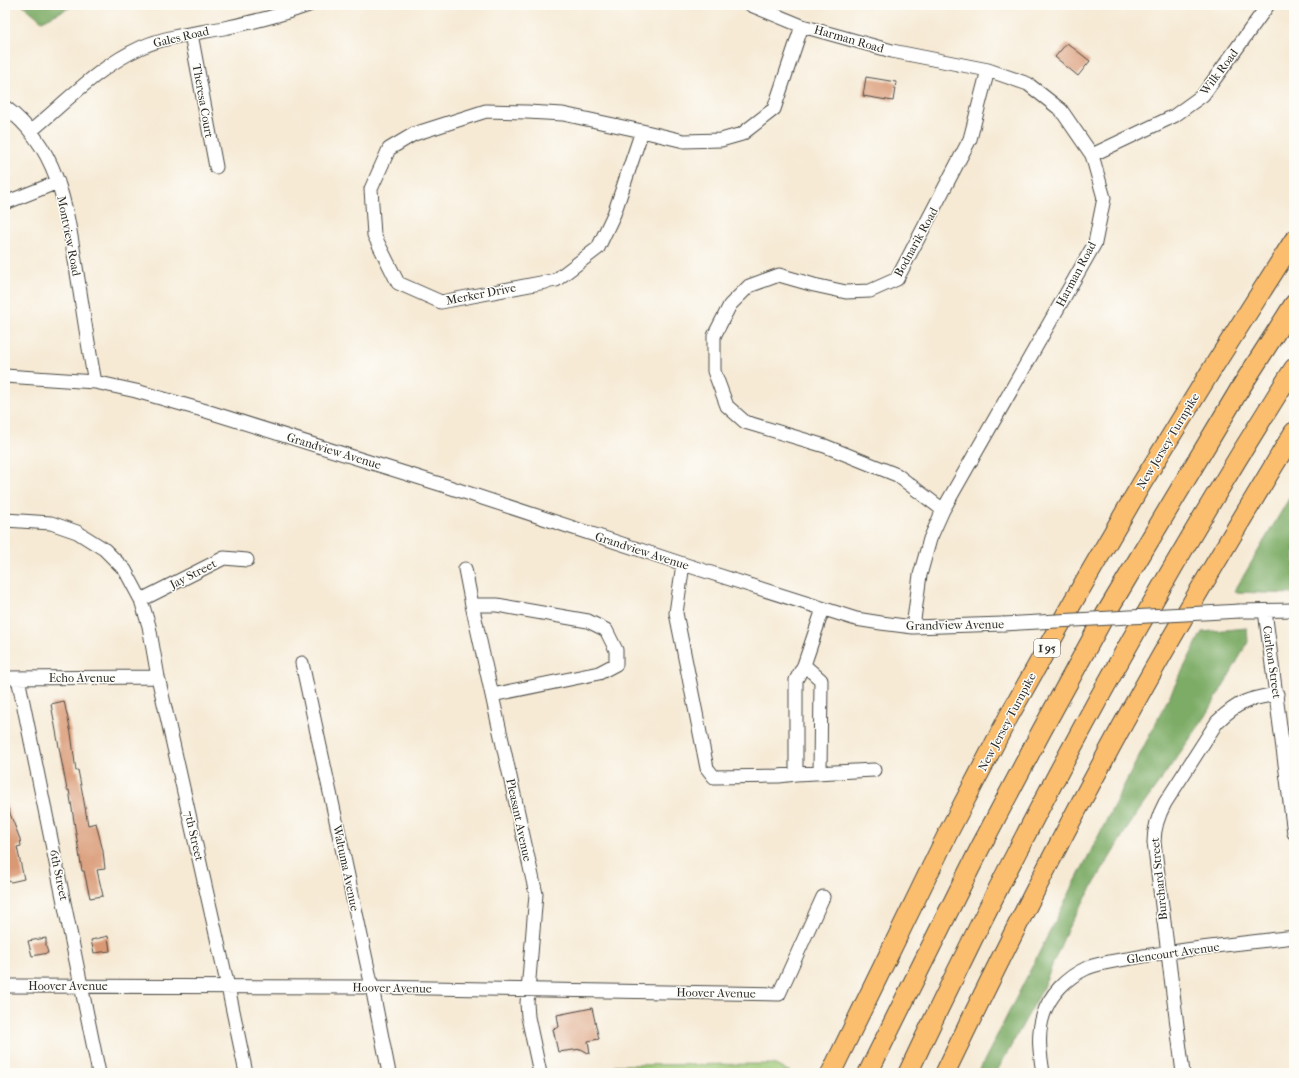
<svg xmlns="http://www.w3.org/2000/svg" width="1299" height="1078" font-family="'IM FELL French Canon',serif">
  <style>
    .green { fill: #9cc774; stroke: #647950 }
    .forest { fill: #7dac66; stroke: #546c48 }
    .building { fill: #d99974 }
    .lines { fill: none; stroke-linecap: round; stroke-linejoin: round }
    .minor-casing { stroke: #494844; stroke-width: 15 }
    .highway-casing { stroke: #494844; stroke-width: 21 }
    .minor { stroke: #fff; stroke-width: 13 }
    .highway { stroke: #fbbe6e; stroke-width: 19 }
    .minor-bridge-casing { stroke: #494844; stroke-width: 15; stroke-linecap: butt }
    .minor-bridge { stroke: #fff; stroke-width: 13 }
    .labels { text-anchor: middle; stroke-width: 3; stroke-linejoin: round; paint-order: stroke }
    .shield { fill: #fdfcf7; stroke: #6a6a68; stroke-width: 1 }
    .shield-label { font-size: 11px; font-weight: bold; fill: #2b2b2b }
    .street-label { font-size: 12px; fill: #2b2b2b; stroke: #fdfcf7 }
  </style>
  <rect width="100%" height="100%" fill="#fdfcf7"/>
  <filter id="ink" filterUnits="userSpaceOnUse"><feTurbulence type="fractalNoise" baseFrequency=".025" numOctaves="2"/><feDisplacementMap in="SourceGraphic" scale="8" xChannelSelector="R" yChannelSelector="G"/><feConvolveMatrix kernelMatrix="1 2 1 2 8 2 1 2 1" color-interpolation-filters="sRGB"/></filter>
  <filter id="wash" filterUnits="userSpaceOnUse"><feTurbulence type="fractalNoise" baseFrequency=".012" numOctaves="4" result="noise"/><feDisplacementMap in="SourceGraphic" scale="16" xChannelSelector="R" yChannelSelector="G"/><feGaussianBlur stdDeviation="0.9" result="paint"/><feColorMatrix in="noise" values="0 0 0 0 0 0 0 0 0 0 0 0 0 0 0 0 0 1.4 0 .05"/><feComposite in="paint" operator="in"/></filter>
  <g filter="url(#wash)">
    <rect width="100%" height="100%" fill="#f6ead5"/>
    <path class="green" d="M 773,1064 L 793,1073 L 616,1073 L 615,1065 Z"/>
    <path class="forest" d="M 23,5 L 75,5 L 42,21 Z
      M 1294,490 L 1294,594 L 1234,592 Z
      M 1247,628 L 1248,642 L 1206,716 L 1129,825 L 1068,928 L 1040,994 L 996,1073 L 978,1073 L 1202,632 Z"/>
    <g id="blocks">
      <path class="building" d="M 1067,43 L 1090,61 L 1078,76 L 1055,57 Z
        M 866,77 L 896,82 L 893,101 L 863,96 Z
        M 64,701 L 71,733 L 76,771 L 78,770 L 83,796 L 88,825 L 96,823 L 103,851 L 105,869 L 97,870 L 103,896 L 90,898 L 84,871 L 82,871 L 69,790 L 67,790 L 64,774 L 51,704 Z
        M 5,801 L 20,839 L 21,846 L 17,847 L 24,879 L 11,882 L 5,879 Z
        M 108,936 L 110,951 L 94,953 L 91,940 Z
        M 46,938 L 46,946 L 48,953 L 32,956 L 28,941 Z
        M 592,1008 L 599,1039 L 588,1041 L 590,1054 L 581,1049 L 558,1052 L 553,1029 L 559,1027 L 557,1015 Z"/>
    </g>
  </g>
  <g filter="url(#ink)">
    <use href="#blocks" fill-opacity="0" stroke="#494844" stroke-width="1"/>
    <g class="lines">
      <defs>
        <path id="minor" d="M 751,5 L 802,26 L 892,51 L 988,70 L 1028,84 L 1061,110 L 1092,155 L 1104,198 L 1095,243 L 943,510 L 930,539 L 920,575 L 913,627
          M 191,34 L 216,167
          M 5,107 C 60,148 67,211 77,273 C 83,310 88,346 95,382
          M 486,111 L 527,112 L 563,114 L 642,131 L 614,214 L 598,248 L 556,280 L 441,302 L 398,283 L 374,235 L 371,189 L 389,149 L 414,134 Z
          M 31,131 C 66,102 99,66 142,47 C 167,36 197,33 224,28 C 254,22 281,15 309,5
          M 642,131 L 684,141 L 721,140 L 742,134 L 774,109 L 802,26
          M 1092,155 L 1174,116 L 1203,95 L 1268,5
          M 5,203 L 58,182
          M 5,376 L 95,382 L 136,391 L 206,411 L 446,486 L 683,564 L 856,619 L 881,623 L 913,627 L 1003,624
          M 943,510 L 897,475 L 825,446 L 745,422 L 727,406 L 714,371 L 714,336 L 730,305 L 749,286 L 779,275 L 814,285 L 846,292 L 870,291 L 897,279 L 970,139 L 988,70
          M 5,520 L 51,523 L 77,532 L 104,549 L 125,570 L 141,600 L 149,626 L 158,677 L 228,987 L 246,1073
          M 683,564 L 676,613 L 707,768 L 714,777 L 779,776 L 796,774 L 874,770
          M 465,569 L 472,605 L 536,894 L 527,1003 L 528,1017 L 540,1073
          M 141,600 L 224,558 L 247,560
          M 472,605 L 497,605 L 588,621 L 606,630 L 616,650 L 616,664 L 599,673 L 492,695
          M 1240,611 L 1294,610
          M 1265,611 L 1294,833
          M 302,663 L 372,987 L 389,1073
          M 804,665 L 821,680 L 820,773
          M 5,678 L 158,677
          M 18,678 L 99,1073
          M 796,774 L 796,680 L 804,665 L 823,609
          M 5,986 L 372,987 L 779,994 L 823,897
          M 1043,1073 C 1040,1054 1037,1035 1043,1016 C 1049,995 1067,977 1087,968 C 1105,961 1125,960 1143,956 C 1193,948 1244,943 1294,937
          M 1183,1073 L 1154,842 C 1154,827 1158,816 1165,803 L 1217,722 C 1239,701 1248,699 1277,694"/>
        <path id="highway" d="M 831,1073 L 948,833 L 1010,714 L 1074,600 L 1142,483 L 1212,369 L 1294,240
          M 868,1073 L 979,850 L 1041,732 L 1105,615 L 1241,387 L 1294,304
          M 908,1073 C 1022,830 1150,595 1294,368
          M 945,1073 C 995,969 1046,866 1101,765 C 1161,652 1228,542 1294,432"/>
      </defs>
      <use href="#minor" class="minor-casing"/>
      <use href="#highway" class="highway-casing"/>
      <use href="#minor" class="minor"/>
      <use href="#highway" class="highway"/>
      <defs>
        <path id="minor-bridge" d="M 1003,624 L 1240,611"/>
      </defs>
      <use href="#minor-bridge" class="minor-bridge-casing"/>
      <use href="#minor-bridge" class="minor-bridge"/>
    </g>
  </g>
  <g class="labels">
    <rect class="shield" x="1034" y="639" width="26" height="18" rx="3"/>
    <g class="shield-label">
      <text x="1047" y="652">I 95</text>
    </g>
    <g class="street-label">
      <text transform="translate(181 37) rotate(-13)" y="4">Gales Road</text>
      <text transform="translate(849 39) rotate(16)" y="4">Harman Road</text>
      <text transform="translate(1219 72) rotate(-53)" y="4">Wilk Road</text>
      <text transform="translate(203 101) rotate(80)" y="4">Theresa Court</text>
      <text transform="translate(69 236) rotate(79)" y="4">Montview Road</text>
      <text transform="translate(916 242) rotate(-61)" y="4">Bodnarik Road</text>
      <text transform="translate(1076 274) rotate(-62)" y="4">Harman Road</text>
      <text transform="translate(481 294) rotate(-11)" y="4">Merker Drive</text>
      <text transform="translate(1168 441) rotate(-59)" y="4">New Jersey Turnpike</text>
      <text transform="translate(334 451) rotate(17)" y="4">Grandview Avenue</text>
      <text transform="translate(642 551) rotate(18)" y="4">Grandview Avenue</text>
      <text transform="translate(193 574) rotate(-27)" y="4">Jay Street</text>
      <text transform="translate(955 625) rotate(-1)" y="4">Grandview Avenue</text>
      <text transform="translate(1272 662) rotate(82)" y="4">Carlton Street</text>
      <text x="82" y="682">Echo Avenue</text>
      <text transform="translate(1007 722) rotate(-62)" y="4">New Jersey Turnpike</text>
      <text transform="translate(519 820) rotate(78)" y="4">Pleasant Avenue</text>
      <text transform="translate(194 836) rotate(77)" y="4">7th Street</text>
      <text transform="translate(346 868) rotate(78)" y="4">Waltuma Avenue</text>
      <text transform="translate(59 875) rotate(78)" y="4">6th Street</text>
      <text transform="translate(1159 879) rotate(-96)" y="4">Burchard Street</text>
      <text transform="translate(1173 953) rotate(-8)" y="4">Glencourt Avenue</text>
      <text x="68" y="990">Hoover Avenue</text>
      <text transform="translate(392 988) rotate(1)" y="4">Hoover Avenue</text>
      <text transform="translate(716 993) rotate(1)" y="4">Hoover Avenue</text>
    </g>
  </g>
  <rect width="1299" height="1078" fill="none" stroke="#fdfcf7" stroke-width="20"/>
</svg>
